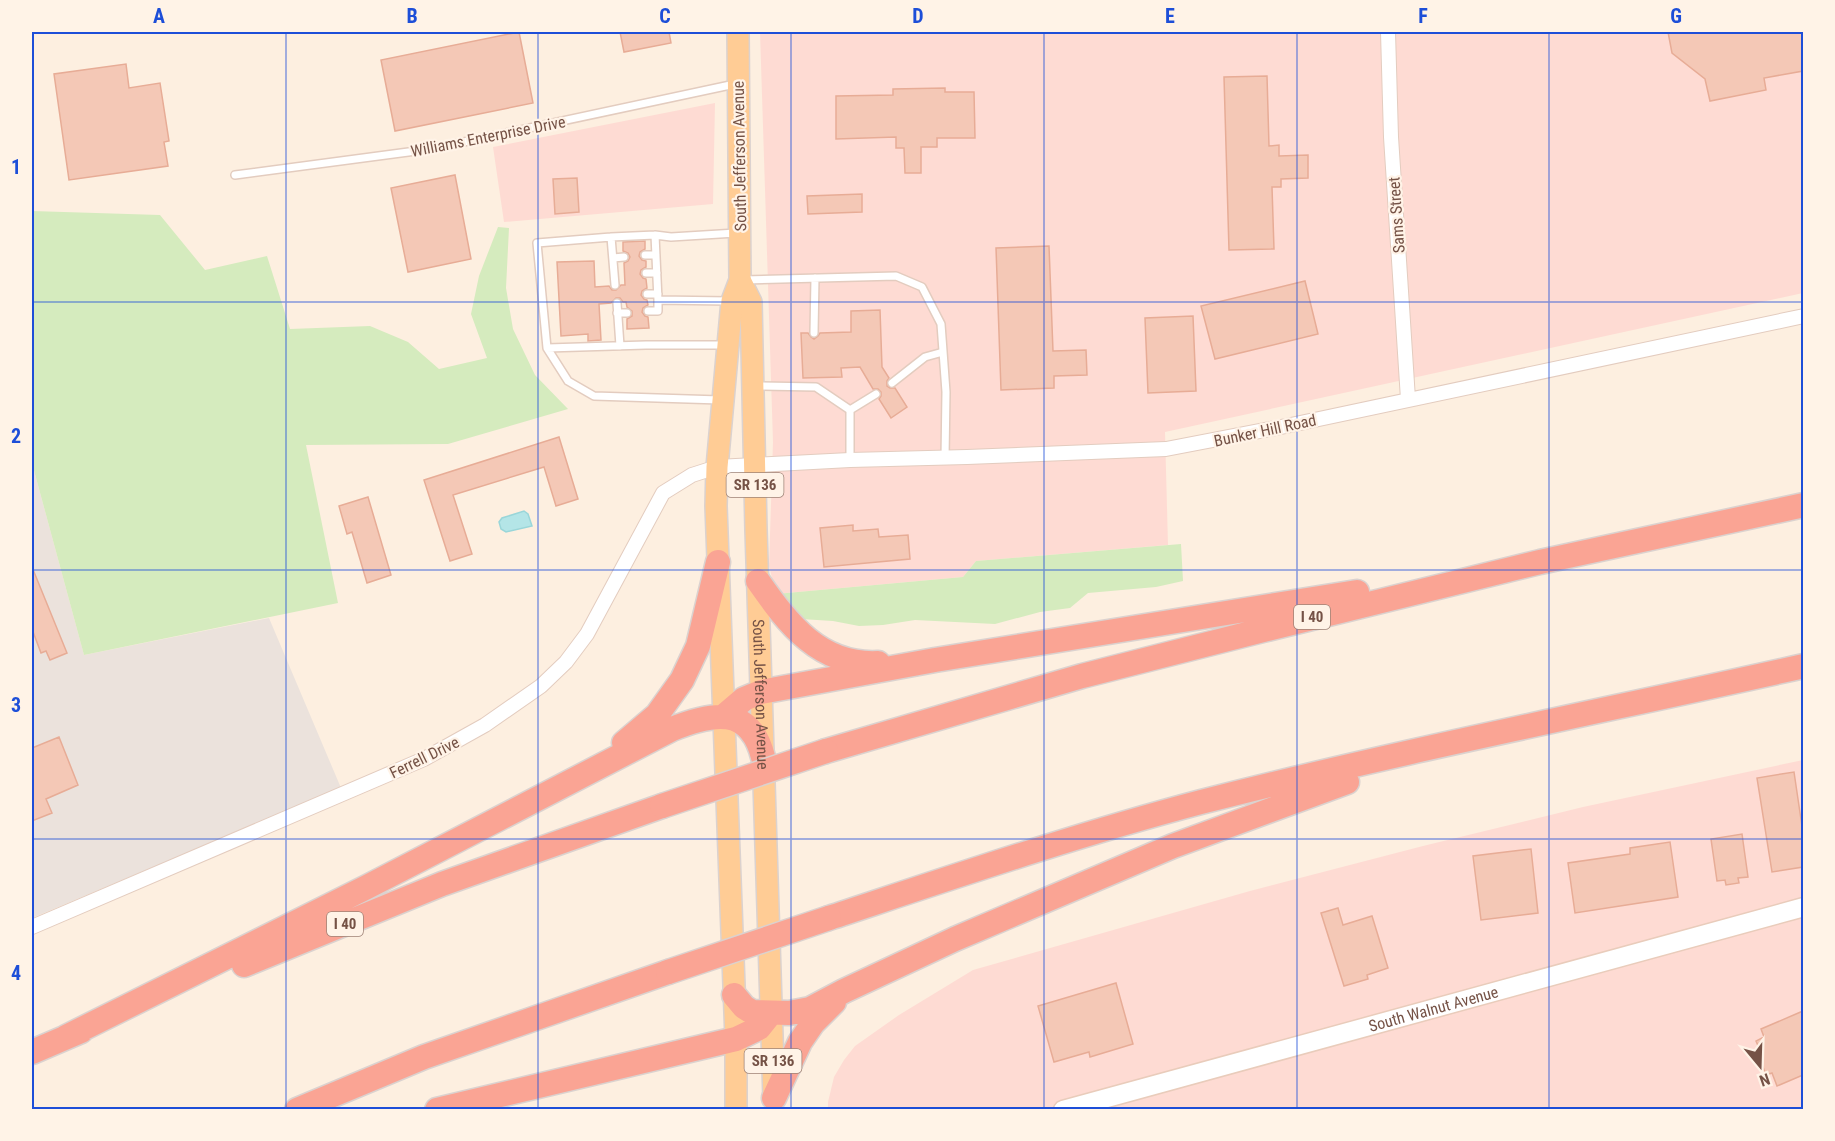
<svg xmlns="http://www.w3.org/2000/svg" width="1835" height="1141" font-family="'Roboto Condensed',sans-serif">
  <style>
    .commercial { fill: #fedbd3 }
    .industrial { fill: #ebe2dc }
    .green { fill: #d5ebbe }
    .water { fill: #b4e5e7; stroke: #9ad6d9; stroke-width: 1.5 }
    .building { fill: #f4c8b6; stroke: #e7ac96; stroke-width: 1.5 }
    .lines { fill: none; stroke-linecap: round; stroke-linejoin: round }
    .lane-casing { stroke: #e3ccbf; stroke-width: 10 }
    .street-casing { stroke: #e3ccbf; stroke-width: 16 }
    .secondary-casing { stroke: #e9ccbb; stroke-width: 21 }
    .primary-casing { stroke: #dbd2cf; stroke-width: 24 }
    .highway-casing { stroke: #dbd2cf; stroke-width: 27 }
    .lane { stroke: #fff; stroke-width: 7 }
    .street { stroke: #fff; stroke-width: 14 }
    .secondary { stroke: #fff; stroke-width: 18 }
    .primary { stroke: #ffcc95; stroke-width: 21 }
    .highway { stroke: #faa494; stroke-width: 24 }
    .highway-bridge-casing { stroke: #dbd2cf; stroke-width: 27; stroke-linecap: butt }
    .highway-bridge { stroke: #faa494; stroke-width: 24 }
    .grid { fill: none; stroke: #1d4ed8; stroke-width: 1.5; stroke-opacity: 0.55 }
    .labels { text-anchor: middle; stroke-width: 4.5; stroke-linejoin: round; paint-order: stroke }
    .shield { fill: #fff3e7; stroke: #9e8276; stroke-width: 1.5 }
    .shield-label { font-size: 15px; font-weight: bold; fill: #755246 }
    .street-label { font-size: 16px; fill: #755246; stroke: #fff3e7 }
    .neatline { fill: none; stroke: #1d4ed8; stroke-width: 2 }
    .grid-label { font-size: 20px; text-anchor: middle; font-weight: bold; fill: #1d4ed8 }
  </style>
  <rect width="100%" height="100%" fill="#fdefe0"/>
  <path class="commercial" d="M 760,32 L 1803,32 L 1803,293 L 1165,432 L 1168,545 L 976,561 L 963,577 L 776,594 L 769,566 L 773,442 Z
    M 715,103 L 713,204 L 504,222 L 493,147 Z
    M 1803,760 L 1803,1109 L 828,1110 L 828,1102 L 834,1077 L 844,1060 L 855,1046 L 899,1015 L 973,970 L 1250,891 L 1423,846 L 1583,807 Z"/>
  <path class="industrial" d="M 32,463 L 84,655 L 269,618 L 341,788 L 32,918 Z"/>
  <path class="green" d="M 32,211 L 160,215 L 205,270 L 267,256 L 290,329 L 370,326 L 408,342 L 439,369 L 487,358 L 471,314 L 479,276 L 498,227 L 509,228 L 506,288 L 513,329 L 535,375 L 568,409 L 448,444 L 306,445 L 338,603 L 84,655 L 32,463 Z
    M 1181,544 L 1183,581 L 1156,587 L 1088,593 L 1070,608 L 1040,612 L 995,624 L 915,620 L 883,625 L 859,626 L 833,621 L 801,619 L 776,594 L 963,577 L 976,561 Z"/>
  <path class="water" d="M 524,511 L 528,514 L 532,526 L 506,532 L 501,529 L 499,522 L 502,518 Z"/>
  <path class="building" d="M 519,32 L 533,103 L 395,131 L 381,60 Z
    M 620,32 L 669,32 L 671,43 L 624,52 Z
    M 1668,32 L 1803,32 L 1803,71 L 1764,78 L 1766,90 L 1710,101 L 1705,79 L 1672,53 Z
    M 126,64 L 129,88 L 160,83 L 169,141 L 164,142 L 168,166 L 69,180 L 54,74 Z
    M 1267,76 L 1269,146 L 1279,145 L 1279,156 L 1308,155 L 1308,178 L 1281,179 L 1281,187 L 1272,187 L 1274,249 L 1229,250 L 1224,77 Z
    M 945,88 L 945,92 L 974,92 L 975,138 L 937,138 L 937,147 L 921,147 L 921,173 L 905,173 L 904,148 L 896,148 L 896,137 L 836,139 L 836,96 L 893,95 L 893,89 Z
    M 455,175 L 471,259 L 408,272 L 391,188 Z
    M 577,178 L 579,212 L 555,214 L 553,179 Z
    M 862,194 L 862,212 L 808,214 L 807,196 Z
    M 645,241 L 645,249 L 640,252 L 639,256 L 642,260 L 646,261 L 646,267 L 641,270 L 640,274 L 643,278 L 646,279 L 647,288 L 642,291 L 641,295 L 644,299 L 647,300 L 648,305 L 643,308 L 642,312 L 645,316 L 648,317 L 649,328 L 627,329 L 627,319 L 632,316 L 632,311 L 627,307 L 626,302 L 623,302 L 620,298 L 616,298 L 611,303 L 599,304 L 601,340 L 588,341 L 588,334 L 561,336 L 557,262 L 594,261 L 595,287 L 609,286 L 612,290 L 616,290 L 621,285 L 625,285 L 624,263 L 628,261 L 630,257 L 628,253 L 623,251 L 623,242 Z
    M 1049,246 L 1053,351 L 1086,350 L 1087,375 L 1054,376 L 1054,388 L 1001,390 L 996,248 Z
    M 1305,281 L 1318,334 L 1215,359 L 1201,306 Z
    M 880,310 L 882,367 L 889,378 L 887,381 L 887,386 L 890,388 L 895,388 L 907,407 L 891,418 L 879,399 L 881,396 L 881,392 L 878,389 L 873,389 L 860,367 L 841,368 L 842,377 L 803,378 L 801,333 L 808,333 L 811,337 L 814,339 L 818,336 L 820,333 L 851,332 L 851,311 Z
    M 1193,316 L 1196,391 L 1148,393 L 1145,318 Z
    M 559,437 L 578,499 L 556,506 L 544,467 L 453,495 L 472,554 L 450,561 L 424,480 Z
    M 368,497 L 391,575 L 367,583 L 352,532 L 347,534 L 339,506 Z
    M 853,525 L 853,531 L 878,529 L 879,537 L 908,535 L 910,559 L 824,567 L 820,528 Z
    M 32,567 L 67,653 L 50,660 L 46,651 L 41,653 L 32,629 Z
    M 59,737 L 78,785 L 46,799 L 52,813 L 32,821 L 32,748 Z
    M 1794,772 L 1803,833 L 1803,867 L 1772,872 L 1757,778 Z
    M 1742,834 L 1748,877 L 1738,878 L 1739,883 L 1726,885 L 1725,880 L 1717,881 L 1711,839 Z
    M 1670,842 L 1678,897 L 1575,913 L 1568,863 L 1630,854 L 1630,848 Z
    M 1531,849 L 1538,913 L 1481,920 L 1473,856 Z
    M 1338,908 L 1343,925 L 1372,916 L 1388,968 L 1367,975 L 1368,979 L 1344,986 L 1321,913 Z
    M 1116,983 L 1133,1044 L 1090,1057 L 1089,1052 L 1054,1062 L 1038,1006 Z
    M 1803,1011 L 1803,1075 L 1777,1086 L 1772,1073 L 1766,1075 L 1760,1059 L 1763,1057 L 1756,1041 L 1764,1037 L 1761,1029 Z"/>
  <g class="lines">
    <defs>
      <path id="lane" d="M 235,175 L 431,149 L 735,84
        M 655,235 L 658,300 L 729,301
        M 611,237 L 615,285
        M 645,255 L 656,255
        M 613,258 L 624,257
        M 646,273 L 657,273
        M 743,280 L 896,276 L 922,287 L 941,324 L 946,392 L 945,458
        M 647,294 L 658,294
        M 617,303 L 620,346
        M 648,311 L 658,311 L 658,300
        M 617,313 L 627,313
        M 814,333 L 815,278
        M 547,348 L 646,345 L 724,345
        M 892,383 L 925,357 L 943,352
        M 756,386 L 816,387 L 850,410 L 850,460
        M 720,400 L 594,396 L 568,381 L 547,348 L 537,243 L 611,237 L 655,235 L 671,237 L 736,233
        M 850,410 L 876,394"/>
      <path id="street" d="M 1388,32 L 1391,137 L 1408,399
        M 32,927 L 424,759 L 485,725 L 541,686 L 566,662 L 587,634 L 663,493 L 692,475 L 717,467 L 850,460 L 967,457 L 1166,449 L 1286,426 L 1804,316"/>
      <g id="secondary">
        <path id="s1" d="M 1063,1110 L 1804,907"/>
      </g>
      <g id="primary">
        <path id="s2" d="M 740,280 L 751,302 L 756,530 L 774,1099"/>
        <path d="M 736,1110 L 736,1039 L 716,506 L 717,467 L 732,301 L 740,280 L 738,32"/>
      </g>
      <path id="highway" d="M 758,581 C 788,624 820,666 878,663
        M 724,716 L 744,699 L 761,692 L 935,660 L 1357,592
        M 624,743 L 657,715 L 682,680 L 698,646 L 718,562
        M 826,751 L 1082,676 L 1263,630 L 1540,562 L 1804,505
        M 829,918 C 953,877 1076,835 1201,802 C 1401,751 1603,711 1804,666
        M 244,965 L 442,884 L 662,806
        M 734,995 L 744,1007 L 752,1012 L 789,1013 L 810,1009 L 844,991 L 955,939 L 1173,846 L 1347,782
        M 66,1037 L 367,887 L 672,729 C 712,713 750,705 763,757
        M 32,1052 L 81,1031
        M 774,1098 L 800,1042 L 813,1023 L 834,1002
        M 297,1110 L 424,1057 L 668,972
        M 437,1110 L 736,1039 L 759,1028 L 771,1013"/>
    </defs>
    <use href="#lane" class="lane-casing"/>
    <use href="#street" class="street-casing"/>
    <use href="#secondary" class="secondary-casing"/>
    <use href="#primary" class="primary-casing"/>
    <use href="#highway" class="highway-casing"/>
    <use href="#lane" class="lane"/>
    <use href="#street" class="street"/>
    <use href="#secondary" class="secondary"/>
    <use href="#primary" class="primary"/>
    <use href="#highway" class="highway"/>
    <defs>
      <path id="highway-bridge" d="M 662,806 L 826,751
        M 668,972 L 829,918"/>
    </defs>
    <use href="#highway-bridge" class="highway-bridge-casing"/>
    <use href="#highway-bridge" class="highway-bridge"/>
  </g>
  <path class="grid" d="M 286,32 L 286,1110M 538,32 L 538,1110M 791,32 L 791,1110M 1044,32 L 1044,1110M 1297,32 L 1297,1110M 1549,32 L 1549,1110M 32,302 L 1804,302M 32,570 L 1804,570M 32,839 L 1804,839"/>
  <g class="labels">
    <g class="shield">
      <rect x="726.5" y="473" width="57" height="24" rx="4.5"/>
      <rect x="1294" y="605" width="36" height="24" rx="4.5"/>
      <rect x="327" y="912" width="36" height="24" rx="4.5"/>
      <rect x="744.5" y="1049" width="57" height="24" rx="4.5"/>
    </g>
    <g class="shield-label">
      <text x="755" y="490">SR 136</text>
      <text x="1312" y="622">I 40</text>
      <text x="345" y="929">I 40</text>
      <text x="773" y="1066">SR 136</text>
    </g>
    <g class="street-label">
      <text transform="translate(488 136) rotate(-11)" y="6">Williams Enterprise Drive</text>
      <text transform="translate(739 156) rotate(-91)" y="6">South Jefferson Avenue</text>
      <text transform="translate(1396 215) rotate(-94)" y="6">Sams Street</text>
      <text transform="translate(1265 430) rotate(-12)" y="6">Bunker Hill Road</text>
      <text dy="6" stroke="none"><textPath href="#s2" startOffset="417">South Jefferson Avenue</textPath></text>
      <text transform="translate(424 757) rotate(-26)" y="6">Ferrell Drive</text>
      <text dy="6" stroke="none"><textPath href="#s1" startOffset="384">South Walnut Avenue</textPath></text>
    </g>
  </g>
  <rect width="1835" height="1141" fill="none" stroke="#fff3e7" stroke-width="66"/>
  <g transform="translate(1760 1066) rotate(161)" stroke="#fff3e7" stroke-width="4.5" paint-order="stroke">
  <path d="M0-4.5L10 22L0 15L-10 22Z" fill="#755246"/>
  <text y="-9" font-size="16" font-weight="bold" text-anchor="middle" fill="#755246">N</text>
  </g>
  <rect x="33" y="33" width="1769" height="1075" class="neatline"/>
  <g class="grid-label">
    <text x="159" y="23">A</text>
    <text x="412" y="23">B</text>
    <text x="665" y="23">C</text>
    <text x="918" y="23">D</text>
    <text x="1170" y="23">E</text>
    <text x="1423" y="23">F</text>
    <text x="1676" y="23">G</text>
    <text x="16" y="174">1</text>
    <text x="16" y="443">2</text>
    <text x="16" y="712">3</text>
    <text x="16" y="980">4</text>
  </g>
</svg>
